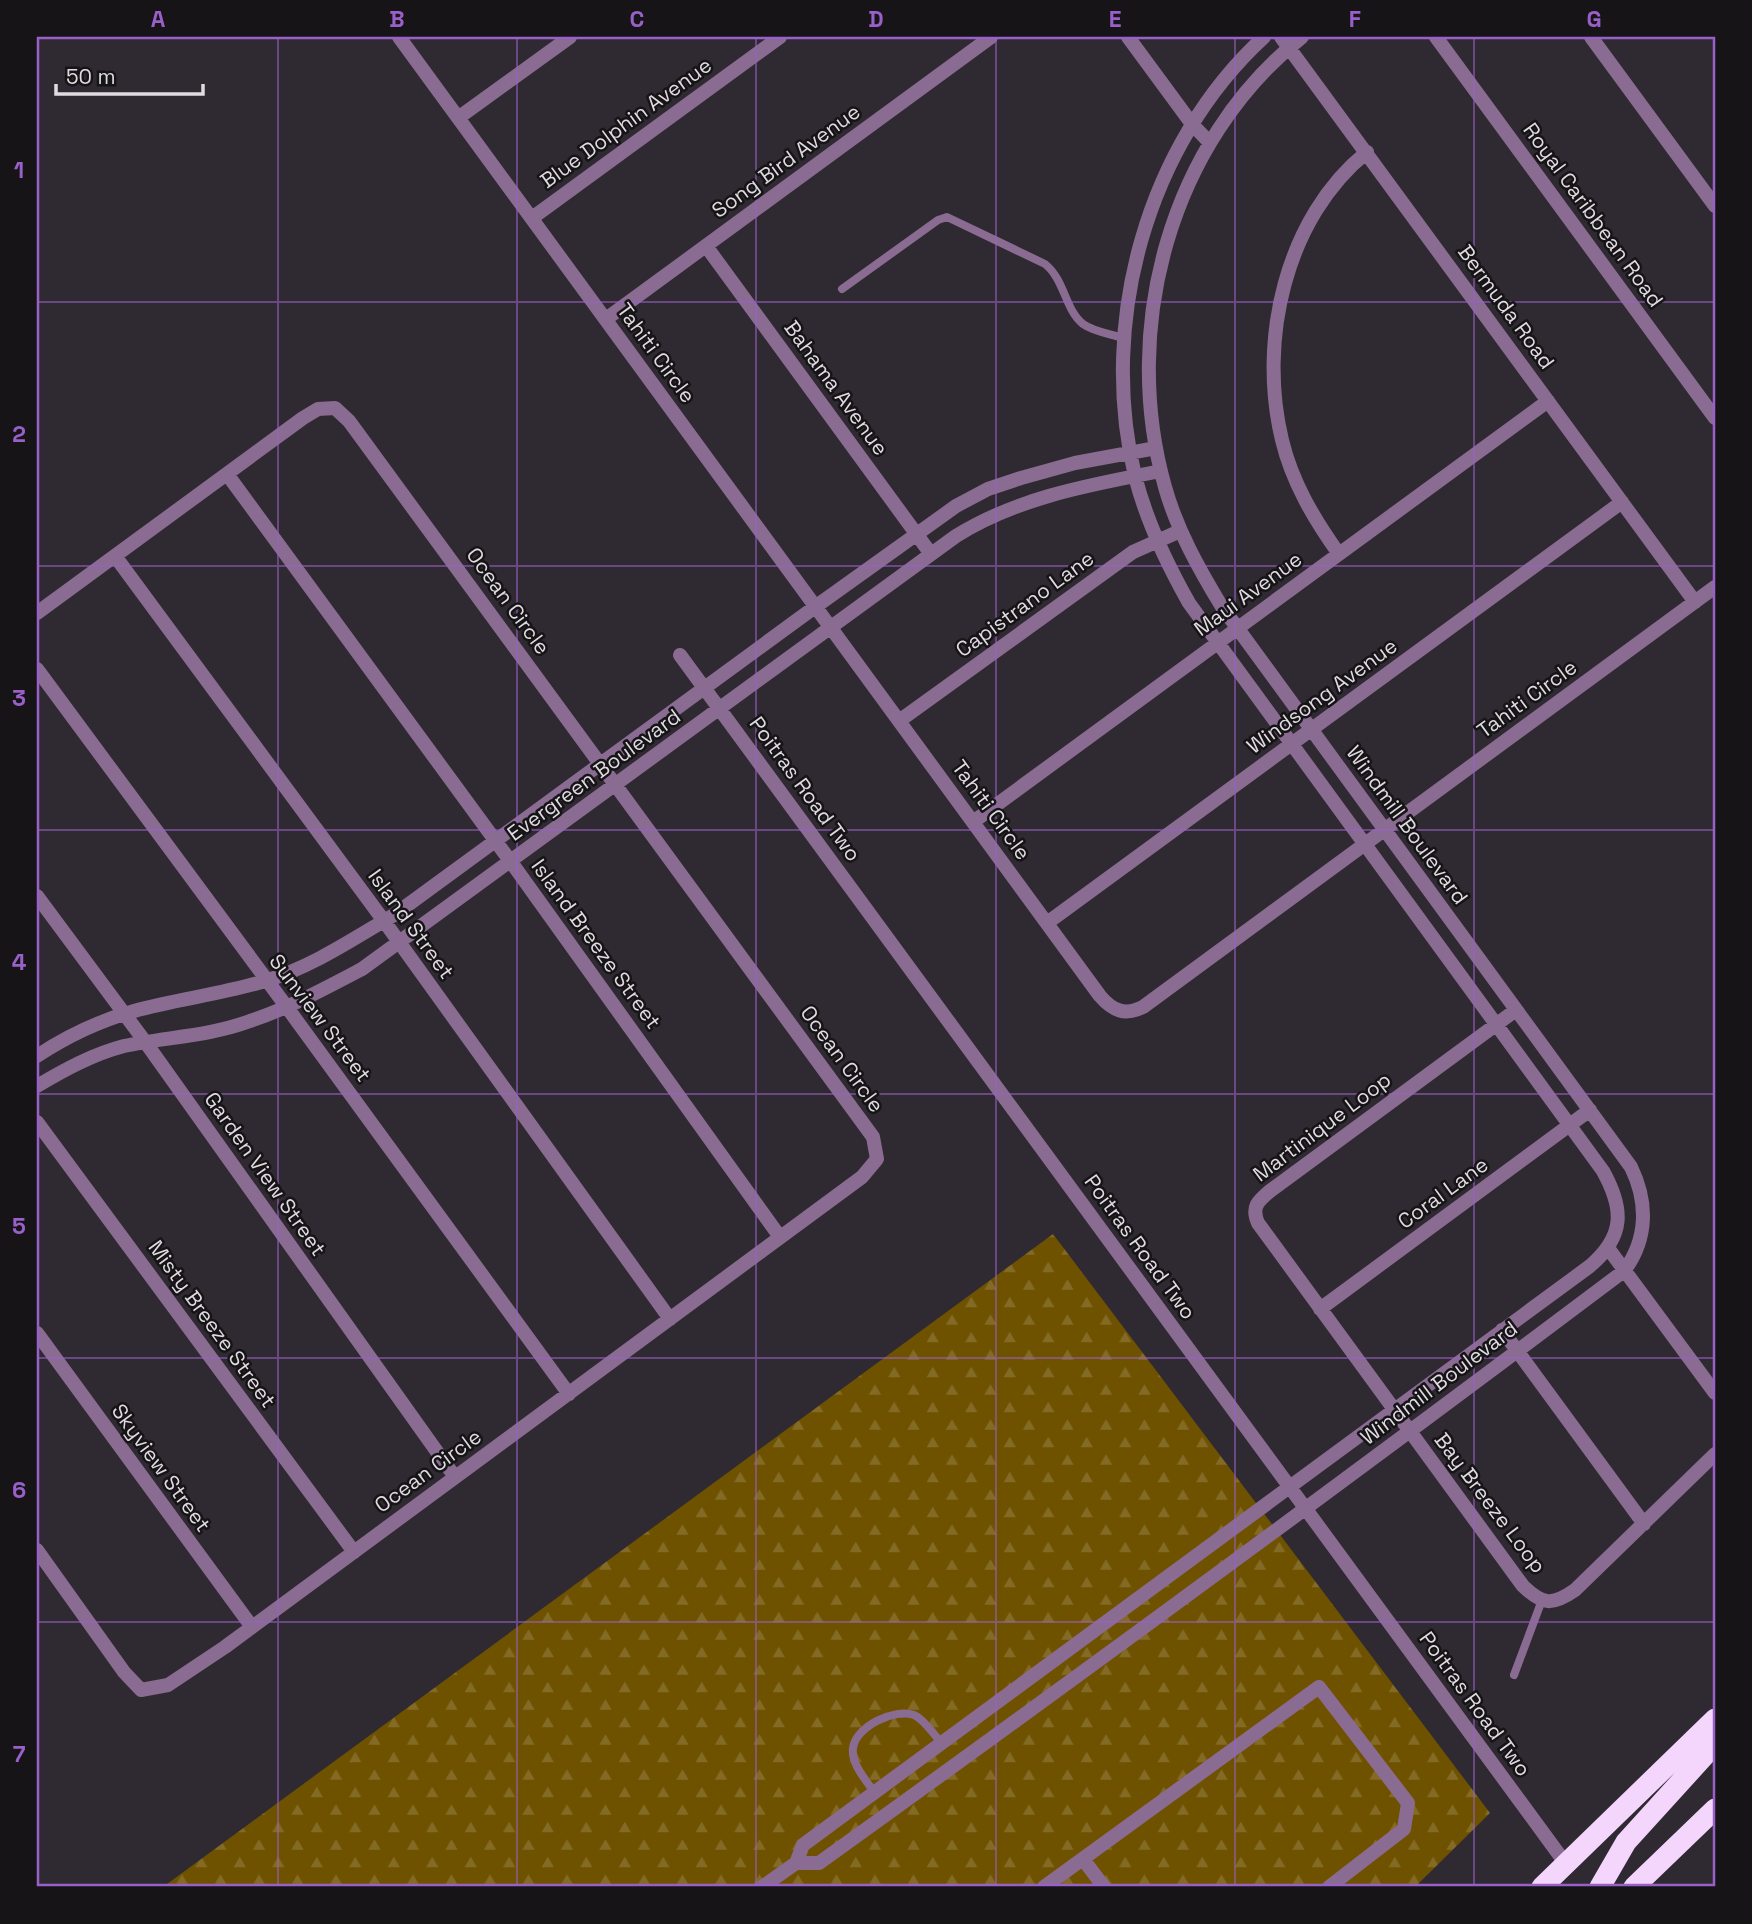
<svg xmlns="http://www.w3.org/2000/svg" width="1752" height="1924" font-family="'Space Grotesk',sans-serif">
  <style>
    .forest { fill: url(#forest-firs) }
    .lines { fill: none; stroke-linecap: round; stroke-linejoin: round }
    .lane { stroke: #8a6b92; stroke-width: 8 }
    .street { stroke: #8a6b92; stroke-width: 14 }
    .highway { stroke: #f4d6fd; stroke-width: 21 }
    .grid { fill: none; stroke: #9960c9; stroke-width: 2; stroke-opacity: 0.55 }
    .labels { text-anchor: middle; stroke-width: 5; stroke-linejoin: round; paint-order: stroke }
    .street-label { font-size: 21px; fill: #dfdbe0; stroke: #161417 }
    .neatline { fill: none; stroke: #9960c9; stroke-width: 2.5 }
    .grid-label { font-size: 23px; text-anchor: middle; font-weight: bold; fill: #9960c9 }
  </style>
  <defs>
    <pattern id="forest-firs" width="22" height="20" patternUnits="userSpaceOnUse" patternTransform="scale(1.75)"><rect width="22" height="20" fill="#6f5200"/><path d="M5 1l3.5 6h-7zM16 11l3.5 6h-7z" fill="#836a25"/></pattern>
  </defs>
  <rect width="100%" height="100%" fill="#2f2a31"/>
  <path class="forest" d="M 1053,1234 L 1490,1813 L 1415,1887 L 163,1887 Z"/>
  <g class="lines">
    <path class="lane" d="M 842,289 L 938,220 L 947,217 L 1045,264 C 1065,280 1065,310 1083,324 C 1094,332 1112,334 1125,339
      M 1514,1675 L 1542,1600
      M 874,1792 C 866,1780 851,1764 853,1748 C 856,1726 895,1708 914,1715 C 924,1719 933,1734 941,1742"/>
    <path class="street" d="M 399,37 L 1100,996 C 1113,1011 1125,1016 1143,1007 L 1715,587
      M 1128,37 L 1192,124 L 1210,143
      M 1264,37 C 1147,144 1098,322 1135,476 C 1146,520 1167,564 1189,603 L 1603,1171 C 1624,1209 1625,1236 1590,1266 L 803,1845 L 796,1863 L 819,1863 C 1089,1669 1358,1471 1624,1271 C 1648,1239 1648,1202 1631,1167 L 1222,607 C 1199,569 1177,530 1165,487 C 1120,328 1170,142 1302,37
      M 1281,37 L 1695,602
      M 1436,37 L 1715,418
      M 1591,37 L 1715,206
      M 458,118 L 570,37
      M 532,218 L 780,37
      M 706,246 L 931,554
      M 606,319 L 991,37
      M 227,474 L 511,862 L 780,1237
      M 1339,554 C 1314,519 1292,482 1282,440 C 1258,341 1285,218 1367,152
      M 115,556 L 384,921 L 670,1319
      M 37,613 L 303,418 L 318,409 L 335,408 L 349,421 L 873,1137 L 877,1159 L 862,1177 L 225,1647 L 168,1685 L 141,1690 L 124,1672 L 37,1550
      M 680,655 L 1566,1864
      M 37,669 L 286,1006 L 569,1394
      M 899,721 L 1133,552 L 1180,531
      M 973,822 L 1548,401
      M 37,896 L 146,1043 L 455,1477
      M 1047,923 L 1622,502
      M 1516,1010 L 1270,1191 C 1258,1201 1251,1207 1258,1223 L 1523,1586 C 1543,1605 1552,1606 1575,1590 L 1715,1454
      M 37,1056 C 67,1036 99,1021 134,1011 C 177,999 223,994 265,981 C 312,967 353,939 394,915 L 815,607 L 956,506 L 988,489 L 1021,478 L 1075,463 L 1156,448
      M 37,1086 C 64,1070 93,1054 124,1046 C 166,1037 210,1036 250,1021 C 289,1008 326,988 362,969 L 956,536 C 1019,497 1089,485 1161,471
      M 37,1122 L 354,1552
      M 1608,1248 L 1715,1393
      M 1320,1309 L 1590,1110
      M 1502,1330 L 1644,1524
      M 37,1333 L 252,1627
      M 1083,1859 L 1104,1887
      M 762,1887 L 796,1863
      M 1044,1887 L 1319,1687 L 1408,1803 L 1404,1829 L 1329,1887"/>
    <path class="highway" d="M 1542,1887 L 1715,1719
      M 1600,1887 L 1626,1842 L 1715,1744
      M 1634,1887 L 1715,1809"/>
  </g>
  <path class="grid" d="M 278,37 L 278,1887M 517,37 L 517,1887M 756,37 L 756,1887M 996,37 L 996,1887M 1235,37 L 1235,1887M 1474,37 L 1474,1887M 37,302 L 1715,302M 37,566 L 1715,566M 37,830 L 1715,830M 37,1094 L 1715,1094M 37,1358 L 1715,1358M 37,1622 L 1715,1622"/>
  <g class="labels">
    <g class="street-label">
      <text transform="translate(626 123) rotate(-36)" y="7">Blue Dolphin Avenue</text>
      <text transform="translate(786 161) rotate(-36)" y="7">Song Bird Avenue</text>
      <text transform="translate(1593 215) rotate(54)" y="7">Royal Caribbean Road</text>
      <text transform="translate(1506 307) rotate(54)" y="7">Bermuda Road</text>
      <text transform="translate(656 353) rotate(54)" y="7">Tahiti Circle</text>
      <text transform="translate(836 388) rotate(54)" y="7">Bahama Avenue</text>
      <text transform="translate(1248 594) rotate(-36)" y="7">Maui Avenue</text>
      <text transform="translate(508 601) rotate(54)" y="7">Ocean Circle</text>
      <text transform="translate(1025 604) rotate(-36)" y="7">Capistrano Lane</text>
      <text transform="translate(1322 696) rotate(-36)" y="7">Windsong Avenue</text>
      <text transform="translate(1527 699) rotate(-36)" y="7">Tahiti Circle</text>
      <text transform="translate(594 775) rotate(-36)" y="7">Evergreen Boulevard</text>
      <text transform="translate(805 789) rotate(54)" y="7">Poitras Road Two</text>
      <text transform="translate(991 810) rotate(54)" y="7">Tahiti Circle</text>
      <text transform="translate(1407 825) rotate(54)" y="7">Windmill Boulevard</text>
      <text transform="translate(411 924) rotate(54)" y="7">Island Street</text>
      <text transform="translate(596 944) rotate(54)" y="7">Island Breeze Street</text>
      <text transform="translate(320 1018) rotate(53)" y="7">Sunview Street</text>
      <text transform="translate(842 1059) rotate(54)" y="7">Ocean Circle</text>
      <text transform="translate(1322 1127) rotate(-37)" y="7">Martinique Loop</text>
      <text transform="translate(265 1174) rotate(55)" y="7">Garden View Street</text>
      <text transform="translate(1443 1193) rotate(-36)" y="7">Coral Lane</text>
      <text transform="translate(1140 1247) rotate(54)" y="7">Poitras Road Two</text>
      <text transform="translate(212 1324) rotate(54)" y="7">Misty Breeze Street</text>
      <text transform="translate(1439 1383) rotate(-37)" y="7">Windmill Boulevard</text>
      <text transform="translate(161 1468) rotate(54)" y="7">Skyview Street</text>
      <text transform="translate(428 1471) rotate(-36)" y="7">Ocean Circle</text>
      <text transform="translate(1490 1503) rotate(53)" y="7">Bay Breeze Loop</text>
      <text transform="translate(1475 1704) rotate(54)" y="7">Poitras Road Two</text>
    </g>
  </g>
  <rect width="1752" height="1924" fill="none" stroke="#161417" stroke-width="77"/>
  <path d="M56 84v10h147v-10" fill="none" stroke="#dfdbe0" stroke-width="3.5"/>
  <text x="66" y="84" font-size="21" fill="#dfdbe0" stroke="#161417" stroke-width="5" paint-order="stroke">50 m</text>
  <rect x="38" y="38" width="1676" height="1847" class="neatline"/>
  <g class="grid-label">
    <text x="158" y="27">A</text>
    <text x="397" y="27">B</text>
    <text x="637" y="27">C</text>
    <text x="876" y="27">D</text>
    <text x="1115" y="27">E</text>
    <text x="1355" y="27">F</text>
    <text x="1594" y="27">G</text>
    <text x="19" y="178">1</text>
    <text x="19" y="442">2</text>
    <text x="19" y="706">3</text>
    <text x="19" y="970">4</text>
    <text x="19" y="1234">5</text>
    <text x="19" y="1498">6</text>
    <text x="19" y="1762">7</text>
  </g>
</svg>
